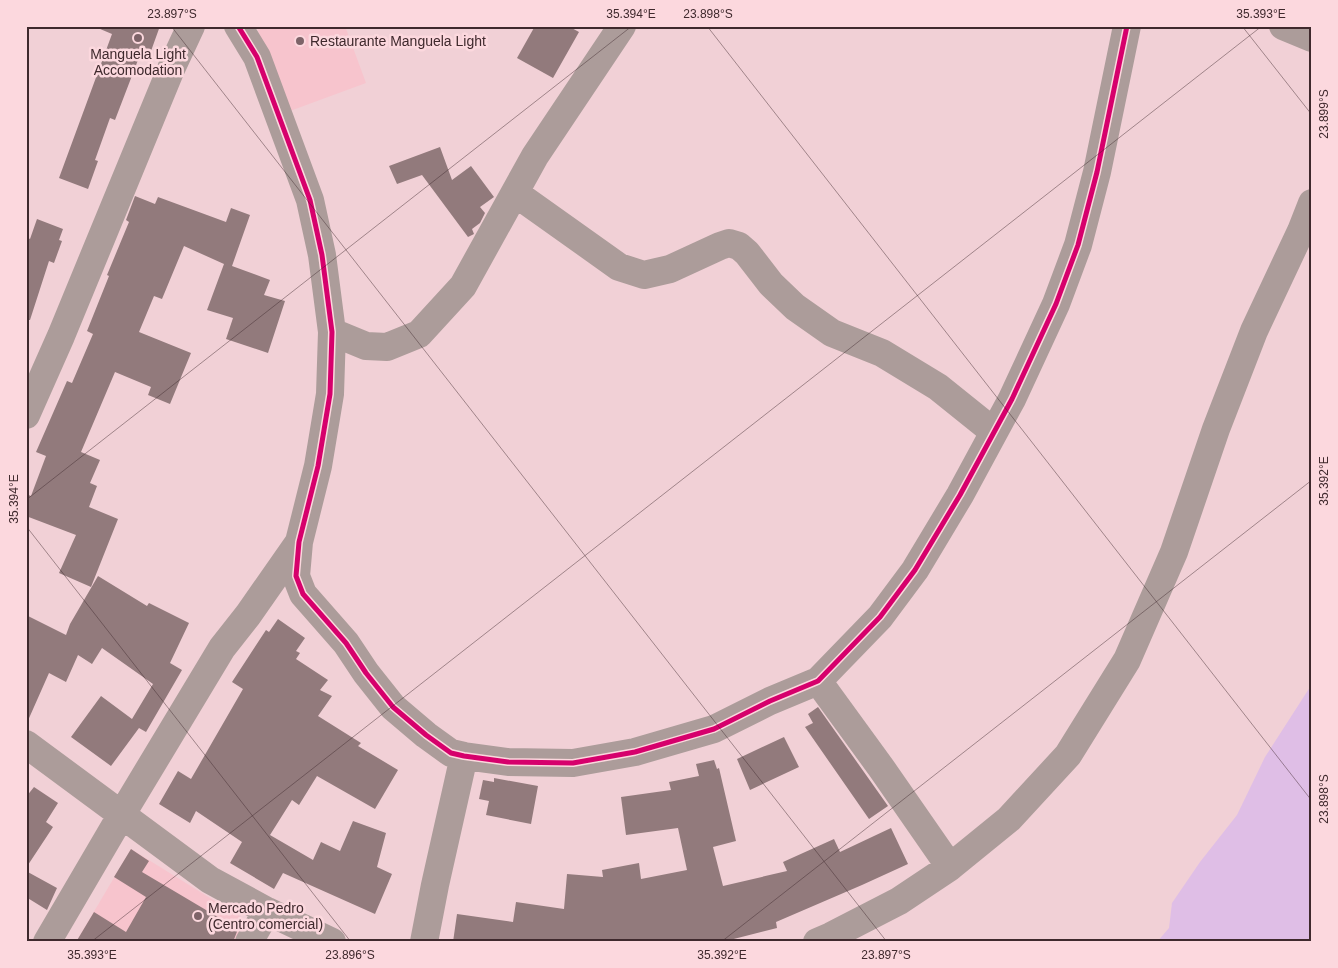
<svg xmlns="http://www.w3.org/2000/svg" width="1338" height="968" font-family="Helvetica,sans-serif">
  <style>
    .built { fill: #f7c4cd }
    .green { fill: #dfbee6 }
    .building { fill: #927a7c }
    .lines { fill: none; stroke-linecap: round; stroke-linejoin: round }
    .street { stroke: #ac9c9a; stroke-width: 28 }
    .cycleway-casing { stroke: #fcd8de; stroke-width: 8 }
    .cycleway { stroke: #d6006c; stroke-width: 5 }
    .ticks { fill: none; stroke: #3f292d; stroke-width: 1; stroke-opacity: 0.45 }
    .poi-dot { fill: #7d6368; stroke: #fcd8de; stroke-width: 2 }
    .labels { text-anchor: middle; stroke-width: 5; stroke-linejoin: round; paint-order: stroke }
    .poi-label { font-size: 14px; fill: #3f292d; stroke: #fcd8de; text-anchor: start }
    .neatline { fill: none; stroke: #3f292d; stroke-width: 2 }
    .ticks-label { font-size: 12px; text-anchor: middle; fill: #3f292d }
  </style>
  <rect width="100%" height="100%" fill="#f1d0d6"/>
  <path class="built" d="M 256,26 L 345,26 L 366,83 L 290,111 Z
    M 131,849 L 252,924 L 241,942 L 76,942 Z"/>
  <path class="green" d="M 1312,684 L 1312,942 L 1157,942 L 1169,928 L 1172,903 L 1200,862 L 1237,815 L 1265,757 Z"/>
  <path class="building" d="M 93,26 L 160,26 L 151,51 L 143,47 L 115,120 L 110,118 L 95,160 L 98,161 L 88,189 L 59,178 L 112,34 Z
    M 535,26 L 568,26 L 579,32 L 553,78 L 517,58 Z
    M 440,147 L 452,180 L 471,166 L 494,197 L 480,207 L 485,213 L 480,223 L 472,229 L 474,234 L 468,237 L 422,175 L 397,184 L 389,166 Z
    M 135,196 L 155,204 L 158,197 L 226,222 L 231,208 L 250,215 L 232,266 L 270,280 L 264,295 L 285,301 L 268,353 L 226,339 L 233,318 L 207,310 L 224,264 L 184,246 L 162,299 L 154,296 L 139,332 L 191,353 L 170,404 L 148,395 L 151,387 L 115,372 L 81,452 L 100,460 L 90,483 L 97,486 L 89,507 L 118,519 L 91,587 L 59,573 L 76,535 L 26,516 L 26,494 L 31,496 L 46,456 L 36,452 L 67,381 L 72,383 L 93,334 L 87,331 L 109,276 L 107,275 L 129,222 L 126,220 Z
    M 37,219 L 63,229 L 59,240 L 62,241 L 54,263 L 49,261 L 30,320 L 26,320 L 26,237 L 30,239 Z
    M 98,576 L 147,606 L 149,603 L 189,623 L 170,663 L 182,670 L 146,732 L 139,728 L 111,766 L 71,737 L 101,696 L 132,719 L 153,684 L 102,648 L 92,664 L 78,655 L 66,682 L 49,673 L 26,725 L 26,615 L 66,635 L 70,624 Z
    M 278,619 L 305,638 L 296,651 L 300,653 L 296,659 L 328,680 L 320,690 L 332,696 L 318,716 L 361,743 L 358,746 L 398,770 L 375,809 L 317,776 L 299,805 L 292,800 L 270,835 L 313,860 L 321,842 L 340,851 L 353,821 L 386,833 L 377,867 L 392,874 L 375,914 L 283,873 L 274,889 L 230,863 L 242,842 L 196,811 L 190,823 L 159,804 L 178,771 L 191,779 L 243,689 L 232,682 L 266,630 L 269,632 Z
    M 818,707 L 888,806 L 869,819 L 805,727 L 813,723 L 808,714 Z
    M 784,737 L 799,767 L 750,790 L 737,759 Z
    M 714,760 L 717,769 L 719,768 L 736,841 L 713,847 L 723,886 L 787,871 L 783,862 L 834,839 L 840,852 L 891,828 L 908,864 L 862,885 L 776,922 L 777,928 L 722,942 L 453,942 L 457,914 L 513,922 L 516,902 L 564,909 L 567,874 L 603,877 L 602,870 L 639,863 L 641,879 L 687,870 L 678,828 L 626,835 L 621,797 L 671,790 L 669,782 L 699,776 L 696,764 Z
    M 494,778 L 538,786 L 531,824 L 486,815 L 489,801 L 479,799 L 483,780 L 494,782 Z
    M 34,787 L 58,803 L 46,822 L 53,827 L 26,868 L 26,797 Z
    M 131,849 L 149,861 L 142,872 L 238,929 L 233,942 L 76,942 L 94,912 L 126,932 L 146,897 L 114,877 Z
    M 26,871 L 57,888 L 47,910 L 26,897 Z"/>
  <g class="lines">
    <path class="street" d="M 238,26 L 257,57 L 310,200 L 322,255 L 332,332 L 330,394 L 318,466 L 299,542 L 296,576 L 303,594 L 346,643 L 366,673 L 393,707 L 426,735 L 451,753 L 464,756 L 508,762 L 573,763 L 635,752 L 714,729 L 770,701 L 818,681 L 880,617 L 915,570 L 960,495 L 1012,399 L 1056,304 L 1078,245 L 1097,172 L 1127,26
      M 1283,26 L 1312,38
      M 515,193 L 619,267 L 644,275 L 670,269 L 720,246 L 729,243 L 739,246 L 747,253 L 771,284 L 795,307 L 832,333 L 882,353 L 938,387 L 994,432
      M 332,332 L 366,346 L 387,347 L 419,334 L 463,286 L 535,156 L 622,26
      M 26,415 L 61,336 L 171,69 L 191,26
      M 818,681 L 882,769 L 950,867
      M 26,744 L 210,880 L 267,911 L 332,942
      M 47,942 L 122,814 L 222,648 L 248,615 L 299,542
      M 249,942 L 267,911
      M 424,942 L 435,885 L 464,756
      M 817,942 L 831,936 L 899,901 L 950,867 L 1009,819 L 1068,755 L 1127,660 L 1174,552 L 1216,429 L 1254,331 L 1301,231 L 1312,203"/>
    <defs>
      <path id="cycleway" d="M 238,26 L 257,57 L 310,200 L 322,255 L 332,332 L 330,394 L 318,466 L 299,542 L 296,576 L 303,594 L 346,643 L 366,673 L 393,707 L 426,735 L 451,753 L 464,756 L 508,762 L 573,763 L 635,752 L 714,729 L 770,701 L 818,681 L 880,617 L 915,570 L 960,495 L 1012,399 L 1056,304 L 1078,245 L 1097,172 L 1127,26"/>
    </defs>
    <use href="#cycleway" class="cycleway-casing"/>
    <use href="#cycleway" class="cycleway"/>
  </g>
  <path class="ticks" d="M 171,26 L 887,942M 707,26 L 1312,801M 1242,26 L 1312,115M 26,500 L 632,26M 26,526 L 351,942M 91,942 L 1262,26M 721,942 L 1312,480"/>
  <g class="poi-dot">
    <circle cx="138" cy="38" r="5"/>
    <circle cx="300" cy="41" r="5"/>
    <circle cx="198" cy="916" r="5"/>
  </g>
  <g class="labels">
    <g class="poi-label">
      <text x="310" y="46">Restaurante Manguela Light</text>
      <text x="138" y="59" text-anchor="middle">Manguela Light<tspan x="138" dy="16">Accomodation</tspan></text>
      <text x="208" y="913">Mercado Pedro<tspan x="208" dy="16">(Centro comercial)</tspan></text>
    </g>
  </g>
  <rect width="1338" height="968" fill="none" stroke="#fcd8de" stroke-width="55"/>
  <rect x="28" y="28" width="1282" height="912" class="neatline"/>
  <g class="ticks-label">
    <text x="172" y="18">23.897°S</text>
    <text x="631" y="18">35.394°E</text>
    <text x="708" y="18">23.898°S</text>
    <text x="1261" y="18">35.393°E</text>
    <text transform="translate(1324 114) rotate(-90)" y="4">23.899°S</text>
    <text transform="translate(1324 481) rotate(-90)" y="4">35.392°E</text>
    <text transform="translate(14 499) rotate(-90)" y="4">35.394°E</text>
    <text transform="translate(1324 799) rotate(-90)" y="4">23.898°S</text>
    <text x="92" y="959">35.393°E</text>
    <text x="350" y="959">23.896°S</text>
    <text x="722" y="959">35.392°E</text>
    <text x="886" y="959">23.897°S</text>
  </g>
</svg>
